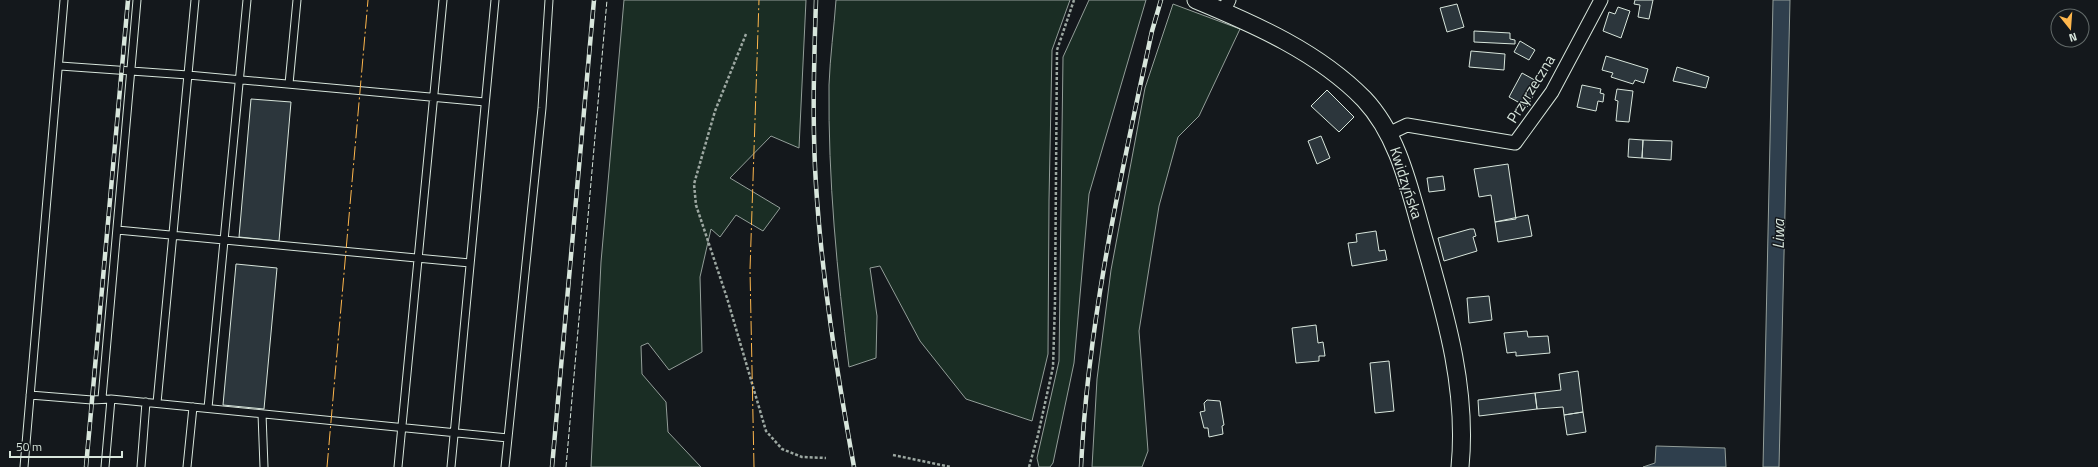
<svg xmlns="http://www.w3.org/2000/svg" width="2098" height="467" font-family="'Titillium Web',sans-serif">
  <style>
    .green { fill: #1a2d24; stroke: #939e99 }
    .water { fill: #2f3f4d; stroke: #939e99 }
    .building { fill: #2c363c; stroke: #d8e6dc }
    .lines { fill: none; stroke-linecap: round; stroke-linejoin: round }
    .service-casing { stroke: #d8e6dc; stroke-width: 9 }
    .minor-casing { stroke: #d8e6dc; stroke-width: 15 }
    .tertiary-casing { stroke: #d8e6dc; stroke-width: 19 }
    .path { stroke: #9da8a2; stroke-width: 2.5; stroke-dasharray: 3 2; stroke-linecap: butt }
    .service { stroke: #14181c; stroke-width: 7 }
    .minor { stroke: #14181c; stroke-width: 13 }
    .tertiary { stroke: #14181c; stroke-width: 17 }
    .rail-casing { stroke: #d8e6dc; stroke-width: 4.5 }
    .rail { stroke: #14181c; stroke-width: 3; stroke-dasharray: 9; stroke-linecap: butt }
    .fence { stroke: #d8e6dc; stroke-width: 1; stroke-dasharray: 5 2; stroke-linecap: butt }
    .power { stroke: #ffb74d; stroke-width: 1; stroke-dasharray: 14 3 2 3; stroke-linecap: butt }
    .labels { text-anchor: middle; stroke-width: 3; stroke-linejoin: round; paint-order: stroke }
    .street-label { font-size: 15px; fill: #d8e6dc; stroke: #14181c }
    .water-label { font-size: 16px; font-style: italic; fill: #d8e6dc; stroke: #14181c }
  </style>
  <rect width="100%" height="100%" fill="#14181c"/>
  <path class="green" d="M 624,0 L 806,0 L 799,148 L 771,136 L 730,178 L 780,208 L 763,231 L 736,215 L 720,237 L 711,229 L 700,277 L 702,352 L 669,370 L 648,343 L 641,346 L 642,374 L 666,402 L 668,432 L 701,467 L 591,467 L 601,262 Z
    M 836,0 L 1070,0 L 1052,50 L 1049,200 L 1048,354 L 1032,421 L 966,399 L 920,341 L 880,266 L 870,268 L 877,316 L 876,358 L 849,367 C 837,273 828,179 829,85 C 830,57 834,28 836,0 Z
    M 1089,0 L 1146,0 L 1089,194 L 1074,363 L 1053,463 L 1050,467 L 1039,467 L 1037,458 L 1059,361 L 1063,57 Z
    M 1173,4 L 1240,29 L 1199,116 L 1178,137 L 1159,206 L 1139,331 L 1148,451 L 1142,467 L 1092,467 L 1097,379 L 1111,270 L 1145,88 Z"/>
  <path class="water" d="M 1773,0 L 1790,0 L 1779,467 L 1763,467 Z
    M 1656,446 L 1725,448 L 1726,467 L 1643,467 L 1655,463 Z"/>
  <path class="building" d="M 1635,0 L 1653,0 L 1649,19 L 1638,17 L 1640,5 L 1634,4 Z
    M 1457,4 L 1464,27 L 1447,32 L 1440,8 Z
    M 1618,7 L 1630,11 L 1621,38 L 1603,31 L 1609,12 L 1615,14 Z
    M 1474,31 L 1510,33 L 1510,39 L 1515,40 L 1515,44 L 1474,42 Z
    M 1520,41 L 1535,50 L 1529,60 L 1514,52 Z
    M 1471,51 L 1505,54 L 1504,70 L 1469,67 Z
    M 1606,56 L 1648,69 L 1644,83 L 1635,80 L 1633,84 L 1611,77 L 1613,73 L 1602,70 Z
    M 1677,67 L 1709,77 L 1706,88 L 1673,81 Z
    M 1522,73 L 1540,83 L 1527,107 L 1509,97 Z
    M 1582,85 L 1601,89 L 1600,93 L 1604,94 L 1603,102 L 1598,101 L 1596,111 L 1577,107 Z
    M 1617,89 L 1633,91 L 1629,122 L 1616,121 L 1618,101 L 1615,100 Z
    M 1327,90 L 1354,117 L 1339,132 L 1311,106 Z
    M 251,99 L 291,102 L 279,241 L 239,237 Z
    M 1321,136 L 1330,158 L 1317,164 L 1308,141 Z
    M 1629,139 L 1643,140 L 1642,158 L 1628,157 Z
    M 1643,140 L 1672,141 L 1671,160 L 1642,158 Z
    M 1508,164 L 1516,219 L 1495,222 L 1491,195 L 1479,197 L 1474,169 Z
    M 1443,176 L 1445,190 L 1429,192 L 1427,178 Z
    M 1528,215 L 1532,236 L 1498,242 L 1495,222 Z
    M 1470,229 L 1474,229 L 1476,236 L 1473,237 L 1477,251 L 1444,261 L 1438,238 Z
    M 1376,231 L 1379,251 L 1385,250 L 1387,260 L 1352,266 L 1348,243 L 1357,242 L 1356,234 Z
    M 236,264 L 277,268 L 264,409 L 223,405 Z
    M 1489,296 L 1492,320 L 1469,323 L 1467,298 Z
    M 1316,325 L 1318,343 L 1323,342 L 1325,356 L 1319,356 L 1319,361 L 1296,363 L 1292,328 Z
    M 1527,331 L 1528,337 L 1548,336 L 1550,353 L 1516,356 L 1516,352 L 1507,353 L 1504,333 Z
    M 1389,361 L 1394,411 L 1375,413 L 1370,363 Z
    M 1578,371 L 1583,412 L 1564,415 L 1563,407 L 1537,409 L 1535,393 L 1561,390 L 1559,374 Z
    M 1535,393 L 1537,409 L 1479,416 L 1478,400 Z
    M 1207,400 L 1220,401 L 1224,425 L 1222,426 L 1223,434 L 1209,437 L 1208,428 L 1204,428 L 1200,412 L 1205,411 L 1204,403 Z
    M 1583,412 L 1586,432 L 1567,435 L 1564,415 Z"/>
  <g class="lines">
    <defs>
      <path id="service" d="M 60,66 L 188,75 L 485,102
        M 289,84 L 297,0
        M 117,230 L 470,263
        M 30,395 L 92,400 L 111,399 L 508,438
        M 102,398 L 137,0
        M 157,403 L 195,0
        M 208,408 L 247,0
        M 262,414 L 264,467
        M 24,467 L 64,0
        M 105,467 L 111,399
        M 141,467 L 146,402
        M 187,467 L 193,407
        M 398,467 L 443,0
        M 451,467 L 495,0
        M 505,467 L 542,108 L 549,0"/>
      <path id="minor" d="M 1224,10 L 1229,0
        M 1388,134 L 1407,125 L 1515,143 L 1552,92 L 1601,0"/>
      <path id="tertiary" d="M 1196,0 C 1256,25 1318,52 1364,99 C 1398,135 1409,187 1422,233 C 1444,310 1468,386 1460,467"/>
    </defs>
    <use href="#service" class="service-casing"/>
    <use href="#minor" class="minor-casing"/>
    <use href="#tertiary" class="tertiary-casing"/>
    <path class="path" d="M 746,34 L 715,111 L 694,184 L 696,205 L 727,298 L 766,431 L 782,449 L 802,457 L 826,458
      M 893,455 L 951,467
      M 1029,467 L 1038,435 L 1053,367 L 1055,302 L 1057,50 L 1074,0"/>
    <use href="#service" class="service"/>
    <use href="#minor" class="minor"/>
    <use href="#tertiary" class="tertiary"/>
    <defs>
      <path id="rail" d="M 816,0 C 814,62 812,123 816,185 C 822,280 837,373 854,467
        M 86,467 L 128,0
        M 552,467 L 594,0
        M 1081,467 C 1088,319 1121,175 1152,31 L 1161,0"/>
    </defs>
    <use href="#rail" class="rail-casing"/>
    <use href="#rail" class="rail"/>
    <path class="fence" d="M 566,467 L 607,0"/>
    <path class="power" d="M 327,467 L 368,0
      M 754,467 L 750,270 L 759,0"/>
  </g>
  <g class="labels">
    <g class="street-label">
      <text transform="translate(1531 89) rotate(-58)" y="5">Przyrzeczna</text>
      <text transform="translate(1406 183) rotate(72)" y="5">Kwidzyńska</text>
    </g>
    <g class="water-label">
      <text transform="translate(1778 234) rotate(-89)" y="6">Liwa</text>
    </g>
  </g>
  <g transform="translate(2070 28) rotate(163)"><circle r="19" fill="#14181c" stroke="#626a69"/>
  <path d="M0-3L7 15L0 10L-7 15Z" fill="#ffb74d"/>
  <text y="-6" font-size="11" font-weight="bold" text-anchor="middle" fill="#d8e6dc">N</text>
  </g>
  <path d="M10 451v6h112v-6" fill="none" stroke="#d8e6dc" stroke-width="2"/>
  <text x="16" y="451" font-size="12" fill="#d8e6dc" stroke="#14181c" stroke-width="3" paint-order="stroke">50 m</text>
</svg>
